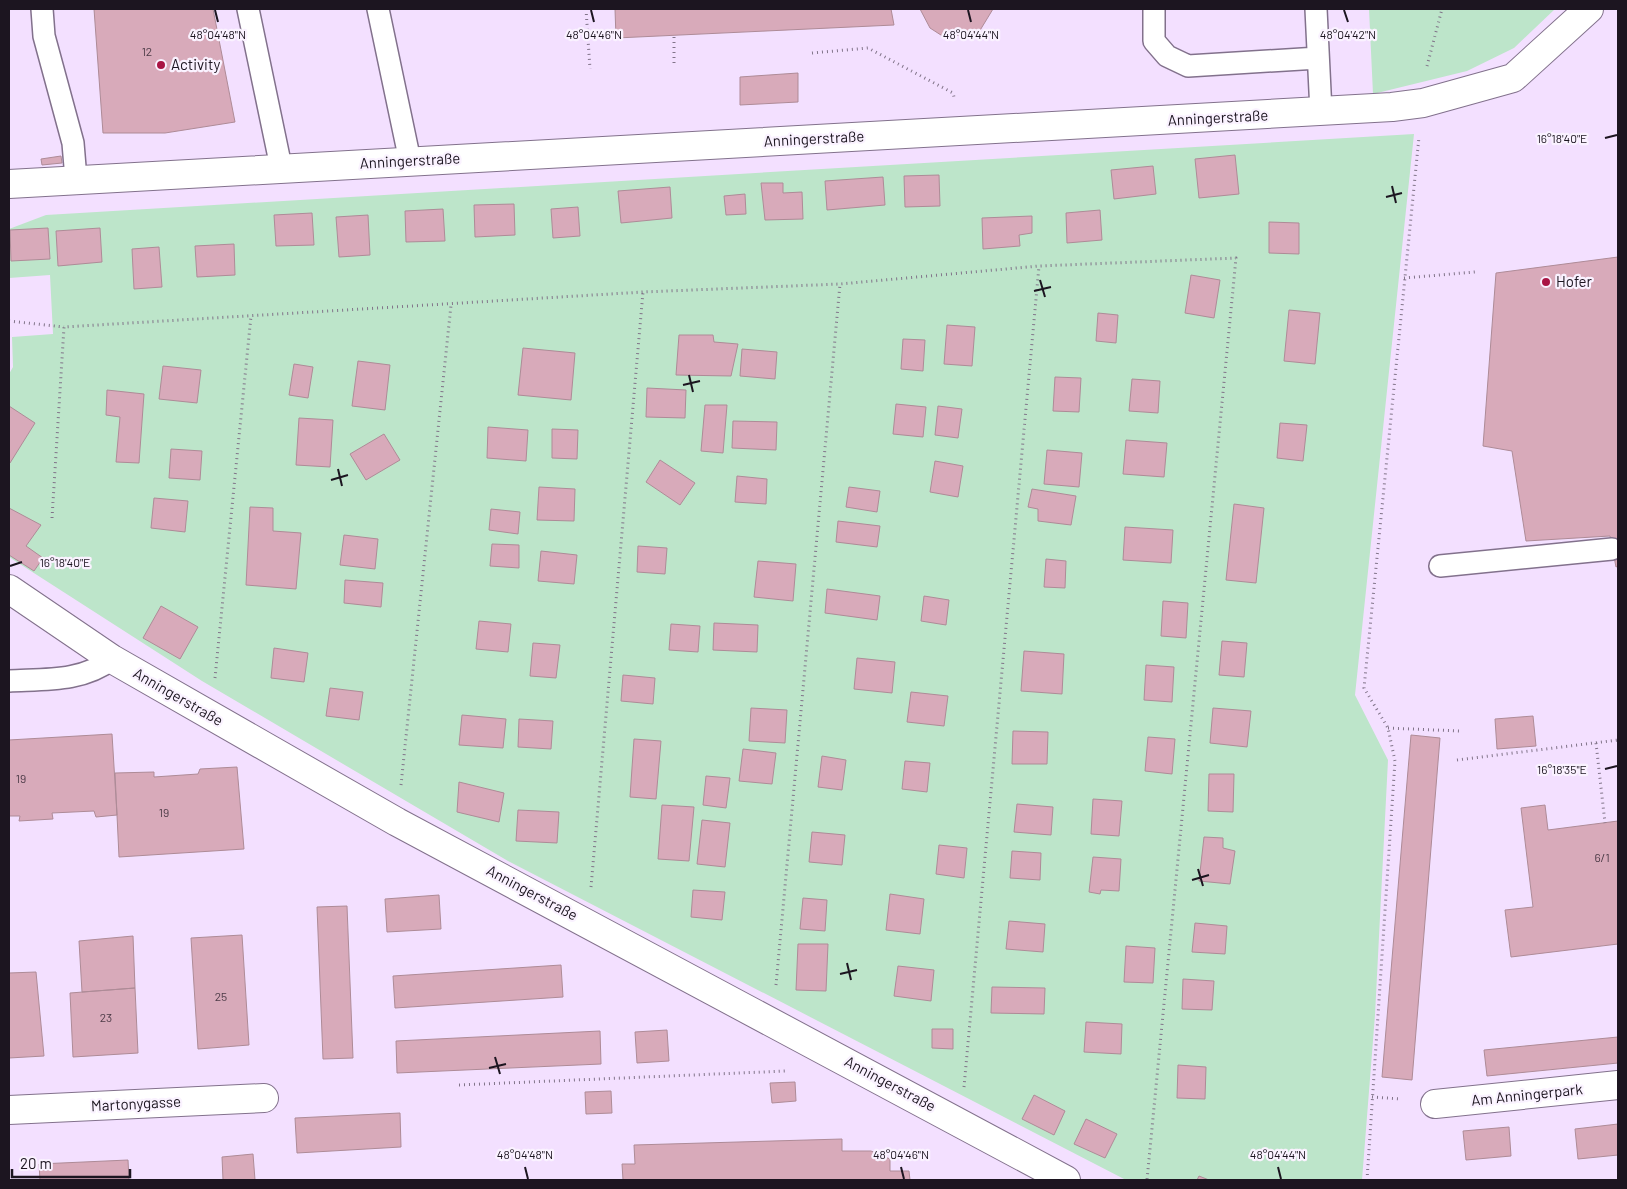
<svg xmlns="http://www.w3.org/2000/svg" width="1627" height="1189" font-family="Barlow,sans-serif">
  <style>
    .green { fill: #bde5ca }
    .building { fill: #d8aaba; stroke: #ae8b97 }
    .lines { fill: none; stroke-linecap: round; stroke-linejoin: round }
    .lane-casing { stroke: #82718c; stroke-width: 24 }
    .street-casing { stroke: #82718c; stroke-width: 30 }
    .path { stroke: #817489; stroke-width: 3; stroke-dasharray: 1 4; stroke-linecap: butt }
    .lane { stroke: #fff; stroke-width: 21 }
    .street { stroke: #fff; stroke-width: 28 }
    .ticks { fill: none; stroke: #1c1520; stroke-width: 2 }
    .poi-dot { fill: #a91444; stroke: #faf2ff; stroke-width: 2 }
    .labels { text-anchor: middle; stroke-width: 4.5; stroke-linejoin: round; paint-order: stroke }
    .number-label { font-size: 12px; fill: #4b3a46 }
    .poi-label { font-size: 15px; fill: #1c1520; stroke: #faf2ff; text-anchor: start }
    .street-label { font-size: 15px; fill: #1c1520; stroke: #faf2ff }
    .ticks-label { font-size: 12px; text-anchor: middle; fill: #1c1520; stroke: #faf2ff; stroke-width: 4.5; stroke-linejoin: round; paint-order: stroke }
  </style>
  <rect width="100%" height="100%" fill="#f3e0ff"/>
  <path class="green" d="M 1369,9 L 1555,9 L 1514,48 L 1467,71 L 1373,94 Z
    M 1414,134 L 1355,695 L 1388,760 L 1375,1015 L 1362,1180 L 1126,1180 L 508,861 L 202,681 L 9,557 L 9,374 L 13,367 L 12,337 L 53,334 L 50,275 L 9,278 L 9,229 L 46,215 Z"/>
  <path class="building" d="M 94,9 L 213,9 L 235,122 L 165,133 L 103,133 Z
    M 615,9 L 891,9 L 894,25 L 616,38 Z
    M 920,9 L 993,9 L 979,32 L 944,37 L 930,28 Z
    M 798,73 L 798,102 L 740,105 L 740,77 Z
    M 1235,155 L 1239,194 L 1199,198 L 1195,159 Z
    M 61,156 L 62,163 L 42,165 L 41,159 Z
    M 1153,166 L 1156,194 L 1114,199 L 1111,170 Z
    M 939,175 L 940,206 L 905,207 L 904,176 Z
    M 883,177 L 885,205 L 827,210 L 825,181 Z
    M 761,183 L 783,183 L 783,193 L 802,192 L 803,219 L 765,220 Z
    M 670,187 L 672,218 L 621,223 L 618,191 Z
    M 745,194 L 746,214 L 726,215 L 724,196 Z
    M 514,204 L 515,235 L 475,237 L 474,205 Z
    M 578,207 L 580,236 L 553,238 L 551,209 Z
    M 443,209 L 445,241 L 406,242 L 405,211 Z
    M 1100,210 L 1102,240 L 1067,243 L 1066,213 Z
    M 312,213 L 314,245 L 276,246 L 274,215 Z
    M 368,215 L 370,255 L 339,257 L 336,217 Z
    M 1032,216 L 1032,233 L 1019,235 L 1020,246 L 983,249 L 982,218 Z
    M 1269,222 L 1299,223 L 1299,254 L 1269,253 Z
    M 48,228 L 50,259 L 11,261 L 10,230 Z
    M 100,228 L 102,262 L 58,266 L 56,231 Z
    M 234,244 L 235,275 L 197,277 L 195,246 Z
    M 159,247 L 162,287 L 134,289 L 132,249 Z
    M 1618,257 L 1618,566 L 1616,567 L 1610,536 L 1526,541 L 1512,451 L 1483,446 L 1496,273 Z
    M 1191,275 L 1220,280 L 1214,318 L 1185,313 Z
    M 1289,310 L 1320,313 L 1315,364 L 1284,361 Z
    M 1098,313 L 1118,315 L 1116,343 L 1096,341 Z
    M 947,325 L 975,327 L 972,366 L 944,364 Z
    M 679,335 L 713,335 L 714,342 L 738,344 L 731,376 L 676,375 Z
    M 903,339 L 925,340 L 923,371 L 901,369 Z
    M 523,348 L 575,353 L 571,400 L 518,395 Z
    M 742,349 L 777,352 L 775,379 L 740,376 Z
    M 358,361 L 390,365 L 385,410 L 352,406 Z
    M 294,364 L 313,367 L 308,398 L 289,395 Z
    M 163,366 L 201,370 L 197,403 L 159,399 Z
    M 1055,377 L 1081,378 L 1079,412 L 1053,411 Z
    M 1132,379 L 1160,381 L 1158,413 L 1129,411 Z
    M 647,388 L 686,390 L 685,418 L 646,417 Z
    M 107,390 L 144,394 L 139,463 L 116,462 L 120,417 L 106,415 Z
    M 896,404 L 926,407 L 923,437 L 893,434 Z
    M 705,405 L 727,405 L 723,453 L 701,451 Z
    M 9,406 L 35,423 L 10,463 L 9,463 Z
    M 938,406 L 962,409 L 958,438 L 935,435 Z
    M 299,418 L 333,420 L 330,467 L 296,465 Z
    M 733,421 L 777,422 L 776,450 L 732,448 Z
    M 1280,423 L 1307,425 L 1303,461 L 1277,458 Z
    M 488,427 L 528,430 L 526,461 L 487,458 Z
    M 552,429 L 578,430 L 577,459 L 552,458 Z
    M 384,434 L 400,460 L 366,480 L 350,454 Z
    M 1126,440 L 1167,443 L 1164,477 L 1123,474 Z
    M 171,449 L 202,451 L 200,480 L 169,478 Z
    M 1047,450 L 1082,453 L 1079,487 L 1044,484 Z
    M 660,460 L 695,483 L 680,505 L 646,482 Z
    M 935,461 L 963,466 L 958,497 L 930,492 Z
    M 737,476 L 767,479 L 766,504 L 735,502 Z
    M 539,487 L 575,489 L 574,521 L 537,520 Z
    M 849,487 L 880,491 L 877,512 L 846,507 Z
    M 1032,489 L 1076,496 L 1071,525 L 1038,521 L 1038,509 L 1028,507 Z
    M 154,498 L 188,501 L 185,532 L 151,528 Z
    M 1234,504 L 1264,508 L 1256,583 L 1226,580 Z
    M 250,507 L 273,508 L 273,531 L 301,533 L 296,589 L 246,585 Z
    M 9,508 L 41,525 L 26,546 L 43,558 L 34,571 L 9,555 Z
    M 491,509 L 520,512 L 518,534 L 489,530 Z
    M 838,521 L 880,526 L 877,547 L 836,542 Z
    M 1125,527 L 1173,530 L 1171,563 L 1123,560 Z
    M 344,535 L 378,539 L 375,569 L 340,565 Z
    M 492,544 L 519,545 L 519,568 L 490,566 Z
    M 638,546 L 667,548 L 665,574 L 637,572 Z
    M 541,551 L 577,555 L 574,584 L 538,581 Z
    M 1046,559 L 1066,561 L 1065,588 L 1044,587 Z
    M 758,561 L 796,564 L 793,601 L 754,597 Z
    M 345,580 L 383,583 L 381,607 L 344,603 Z
    M 827,589 L 880,596 L 877,620 L 825,613 Z
    M 924,596 L 949,600 L 946,625 L 921,621 Z
    M 1163,601 L 1188,603 L 1186,638 L 1161,636 Z
    M 161,606 L 198,627 L 180,659 L 143,638 Z
    M 479,621 L 511,624 L 508,652 L 476,649 Z
    M 714,623 L 758,625 L 757,652 L 713,650 Z
    M 671,624 L 700,626 L 698,652 L 669,650 Z
    M 1222,641 L 1247,643 L 1244,677 L 1219,675 Z
    M 533,643 L 560,645 L 556,678 L 530,676 Z
    M 274,648 L 308,653 L 304,682 L 271,678 Z
    M 1024,651 L 1064,654 L 1062,694 L 1021,691 Z
    M 857,658 L 895,662 L 892,693 L 854,689 Z
    M 1146,665 L 1174,667 L 1172,702 L 1144,700 Z
    M 623,675 L 655,678 L 653,704 L 621,701 Z
    M 330,688 L 363,692 L 359,720 L 326,716 Z
    M 911,692 L 948,696 L 944,726 L 907,722 Z
    M 751,708 L 787,710 L 785,743 L 749,741 Z
    M 1213,708 L 1251,711 L 1247,747 L 1210,743 Z
    M 462,715 L 506,719 L 503,748 L 459,745 Z
    M 1533,716 L 1536,746 L 1497,749 L 1495,719 Z
    M 519,719 L 553,721 L 551,749 L 518,747 Z
    M 1013,731 L 1048,732 L 1047,764 L 1012,764 Z
    M 112,734 L 117,815 L 96,817 L 94,811 L 52,813 L 53,819 L 19,821 L 20,816 L 9,816 L 9,740 Z
    M 1411,735 L 1440,738 L 1412,1080 L 1382,1077 Z
    M 1148,737 L 1175,739 L 1172,774 L 1145,771 Z
    M 634,739 L 661,741 L 656,799 L 630,797 Z
    M 743,749 L 776,753 L 772,784 L 739,781 Z
    M 822,756 L 846,760 L 842,790 L 818,787 Z
    M 905,761 L 930,763 L 927,792 L 902,789 Z
    M 237,767 L 244,849 L 119,857 L 115,773 L 154,772 L 154,777 L 198,774 L 200,769 Z
    M 1209,774 L 1234,774 L 1233,812 L 1208,811 Z
    M 706,776 L 730,778 L 726,808 L 703,805 Z
    M 459,782 L 504,793 L 499,822 L 457,812 Z
    M 1093,799 L 1122,801 L 1119,836 L 1091,834 Z
    M 1017,804 L 1053,807 L 1051,835 L 1014,832 Z
    M 662,805 L 694,807 L 689,861 L 658,859 Z
    M 1545,805 L 1548,830 L 1618,821 L 1618,944 L 1511,957 L 1505,910 L 1533,907 L 1521,808 Z
    M 518,810 L 559,812 L 557,843 L 516,841 Z
    M 702,820 L 730,823 L 725,867 L 697,864 Z
    M 812,832 L 845,835 L 842,865 L 809,862 Z
    M 1204,837 L 1223,838 L 1223,848 L 1235,851 L 1230,884 L 1199,881 Z
    M 939,845 L 967,848 L 964,878 L 936,874 Z
    M 1012,851 L 1041,853 L 1040,880 L 1010,878 Z
    M 1093,857 L 1121,859 L 1119,891 L 1101,890 L 1100,894 L 1089,892 Z
    M 693,890 L 725,892 L 722,920 L 691,917 Z
    M 890,894 L 924,899 L 920,934 L 886,930 Z
    M 439,895 L 441,929 L 387,932 L 385,899 Z
    M 803,898 L 827,900 L 825,931 L 800,929 Z
    M 347,906 L 353,1058 L 323,1059 L 317,907 Z
    M 1009,921 L 1045,924 L 1043,952 L 1006,949 Z
    M 1195,923 L 1227,926 L 1225,954 L 1192,952 Z
    M 242,935 L 249,1045 L 198,1049 L 191,938 Z
    M 133,936 L 135,988 L 82,992 L 79,941 Z
    M 798,944 L 828,944 L 826,991 L 796,990 Z
    M 1126,946 L 1155,948 L 1153,983 L 1124,982 Z
    M 561,965 L 563,997 L 395,1008 L 393,976 Z
    M 898,966 L 934,970 L 931,1001 L 894,996 Z
    M 36,972 L 44,1056 L 9,1058 L 9,973 Z
    M 1183,979 L 1214,981 L 1212,1010 L 1182,1009 Z
    M 992,987 L 1045,988 L 1044,1014 L 991,1013 Z
    M 135,988 L 138,1053 L 73,1057 L 70,993 Z
    M 1086,1022 L 1122,1024 L 1121,1054 L 1084,1052 Z
    M 932,1029 L 953,1029 L 953,1049 L 932,1048 Z
    M 667,1030 L 669,1061 L 637,1063 L 635,1032 Z
    M 600,1031 L 601,1064 L 397,1073 L 396,1041 Z
    M 1618,1037 L 1618,1063 L 1487,1076 L 1484,1050 Z
    M 1178,1065 L 1206,1067 L 1205,1099 L 1177,1098 Z
    M 795,1082 L 796,1101 L 772,1103 L 770,1083 Z
    M 611,1091 L 612,1113 L 586,1114 L 585,1092 Z
    M 1034,1095 L 1065,1111 L 1054,1135 L 1022,1119 Z
    M 400,1113 L 401,1147 L 297,1153 L 295,1118 Z
    M 1086,1119 L 1117,1134 L 1105,1158 L 1074,1144 Z
    M 1618,1124 L 1618,1155 L 1578,1159 L 1575,1129 Z
    M 1509,1127 L 1511,1156 L 1466,1160 L 1463,1131 Z
    M 842,1139 L 842,1151 L 871,1151 L 890,1159 L 890,1171 L 909,1171 L 910,1180 L 623,1180 L 622,1164 L 635,1164 L 634,1145 Z
    M 253,1154 L 255,1180 L 223,1180 L 222,1157 Z
    M 128,1160 L 129,1180 L 40,1180 L 39,1164 Z
    M 1199,1176 L 1209,1180 L 1197,1180 Z"/>
  <g class="lines">
    <defs>
      <path id="lane" d="M 42,9 L 44,36 L 73,143 L 76,179
        M 248,9 L 281,167
        M 378,9 L 410,161
        M 1154,9 L 1154,41 L 1167,56 L 1188,66 L 1318,58
        M 1316,9 L 1321,112
        M 1440,566 L 1612,549
        M 9,681 C 45,679 82,682 112,659"/>
      <path id="street" d="M 9,184 L 1392,107 L 1423,103 L 1513,78 L 1589,9
        M 9,589 L 112,659 L 397,822 L 1066,1180
        M 1435,1104 L 1618,1085
        M 9,1110 L 264,1098"/>
    </defs>
    <use href="#lane" class="lane-casing"/>
    <use href="#street" class="street-casing"/>
    <path class="path" d="M 586,9 L 590,69
      M 812,53 L 868,48 L 953,93 L 954,97
      M 674,63 L 674,35
      M 1427,66 L 1442,9
      M 1404,278 L 1475,272
      M 9,321 L 64,327
      M 52,518 L 64,327 L 643,292 L 840,284 L 1039,266 L 1236,258 L 1147,1180
      M 215,678 L 251,316
      M 1388,728 L 1459,731
      M 1596,743 L 1605,823
      M 1457,760 L 1618,740
      M 401,785 L 451,305
      M 591,887 L 643,292
      M 776,985 L 840,284
      M 459,1085 L 786,1071
      M 964,1087 L 1039,266
      M 1372,1097 L 1401,1099
      M 1367,1180 L 1395,761 L 1388,728 L 1364,688 L 1419,137"/>
    <use href="#lane" class="lane"/>
    <use href="#street" class="street"/>
  </g>
  <path class="ticks" d="M 215,10 L 218,22M 591,10 L 594,22M 968,10 L 971,22M 1344,10 L 1348,22M 1605,138 L 1617,135M 1392,186 L 1396,203M 1386,197 L 1402,193M 1040,280 L 1045,297M 1034,291 L 1051,287M 689,375 L 693,392M 683,385 L 700,381M 338,469 L 342,486M 331,480 L 348,475M 10,566 L 22,562M 1605,769 L 1617,766M 1198,869 L 1203,886M 1192,880 L 1209,875M 847,963 L 851,980M 840,974 L 857,970M 495,1057 L 500,1074M 489,1068 L 506,1064M 525,1167 L 528,1179M 901,1167 L 904,1179M 1278,1167 L 1281,1179"/>
  <g class="poi-dot">
    <circle cx="161" cy="65" r="5"/>
    <circle cx="1546" cy="282" r="5"/>
  </g>
  <g class="labels">
    <g class="number-label">
      <text x="147" y="56">12</text>
      <text x="21" y="783">19</text>
      <text x="164" y="817">19</text>
      <text x="1602" y="862">6/1</text>
      <text x="221" y="1001">25</text>
      <text x="106" y="1022">23</text>
    </g>
    <g class="poi-label">
      <text x="171" y="70">Activity</text>
      <text x="1556" y="287">Hofer</text>
    </g>
    <g class="street-label">
      <text transform="translate(1218 118) rotate(-3)" y="5">Anningerstraße</text>
      <text transform="translate(814 139) rotate(-3)" y="5">Anningerstraße</text>
      <text transform="translate(410 161) rotate(-3)" y="5">Anningerstraße</text>
      <text transform="translate(178 697) rotate(30)" y="5">Anningerstraße</text>
      <text transform="translate(532 893) rotate(28)" y="5">Anningerstraße</text>
      <text transform="translate(890 1084) rotate(28)" y="5">Anningerstraße</text>
      <text transform="translate(1527 1095) rotate(-6)" y="5">Am Anningerpark</text>
      <text transform="translate(136 1104) rotate(-3)" y="5">Martonygasse</text>
    </g>
  </g>
  <g class="ticks-label">
    <text x="1348" y="39">48°04'42"N</text>
    <text x="218" y="39">48°04'48"N</text>
    <text x="594" y="39">48°04'46"N</text>
    <text x="971" y="39">48°04'44"N</text>
    <text x="1562" y="143">16°18'40"E</text>
    <text x="65" y="567">16°18'40"E</text>
    <text x="1562" y="774">16°18'35"E</text>
    <text x="525" y="1159">48°04'48"N</text>
    <text x="901" y="1159">48°04'46"N</text>
    <text x="1278" y="1159">48°04'44"N</text>
  </g>
  <rect width="1627" height="1189" fill="none" stroke="#1c1520" stroke-width="20"/>
  <path d="M12 1169v8h118v-8" fill="none" stroke="#1c1520" stroke-width="2.5"/>
  <text x="20" y="1169" font-size="15" fill="#1c1520" stroke="#faf2ff" stroke-width="4" paint-order="stroke">20 m</text>
</svg>
